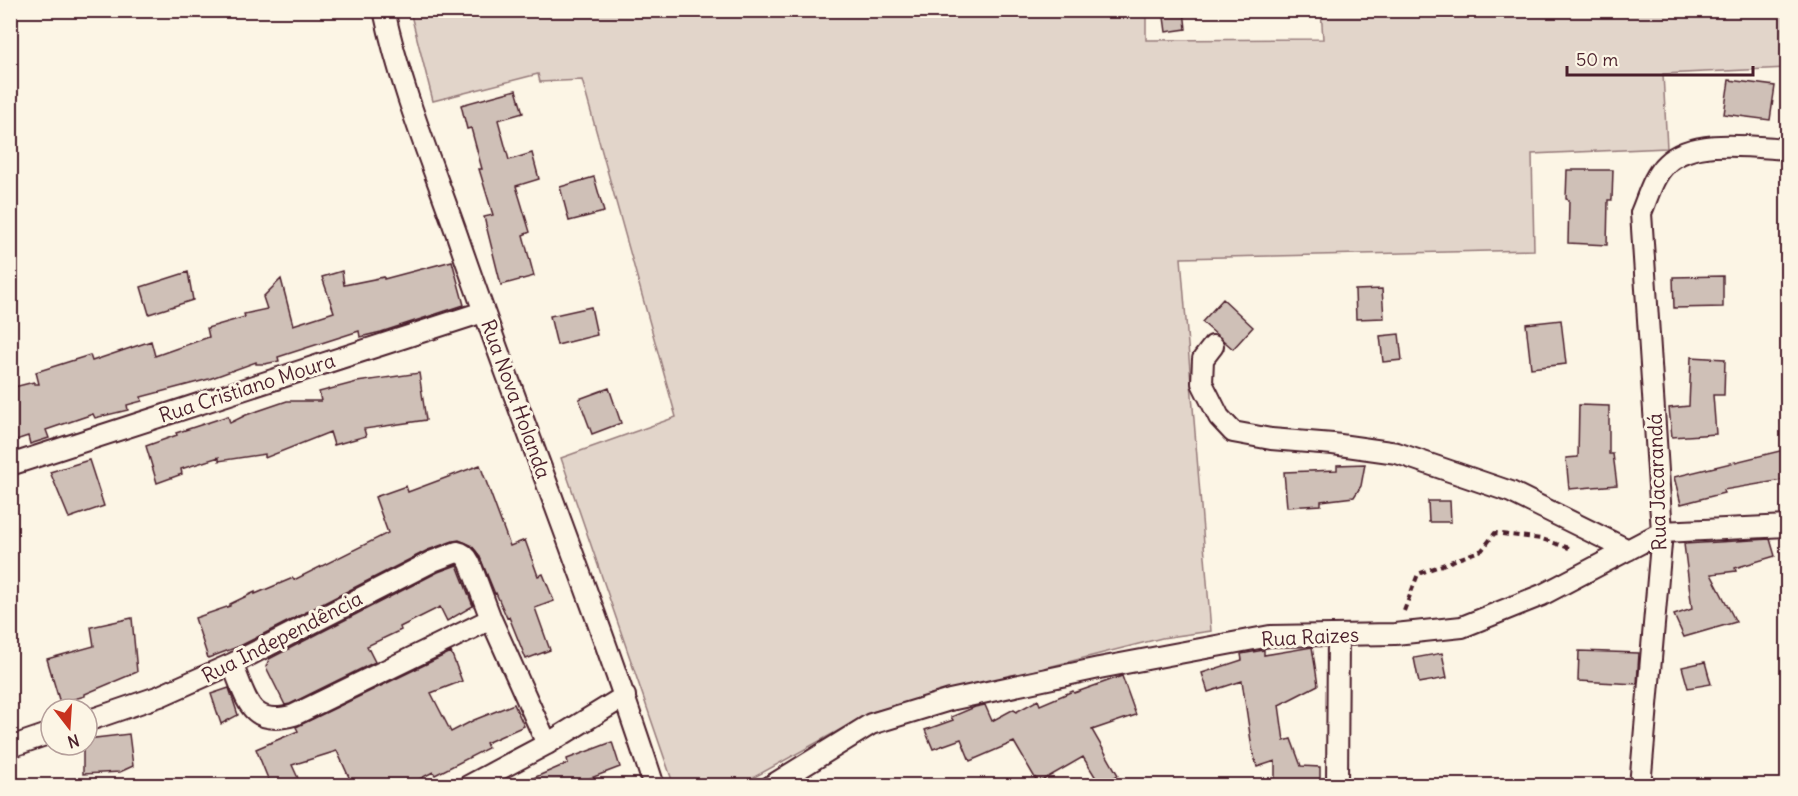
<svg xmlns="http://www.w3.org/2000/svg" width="1798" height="796" font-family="Delius,sans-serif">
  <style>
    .green { fill: #e2d5ca; stroke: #967a7a; stroke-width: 1.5 }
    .building { fill: #cfc0b7; stroke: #4a1f2b; stroke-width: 1.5 }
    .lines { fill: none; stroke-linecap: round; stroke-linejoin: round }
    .street-casing { stroke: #4a1f2b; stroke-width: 24 }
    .path { stroke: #4a1f2b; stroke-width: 4; stroke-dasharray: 6 4.5; stroke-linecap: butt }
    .street { stroke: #fcf5e5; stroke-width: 20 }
    .labels { text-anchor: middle; stroke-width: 6; stroke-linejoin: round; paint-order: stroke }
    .street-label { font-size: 20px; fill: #4a1f2b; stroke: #fcf5e5 }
  </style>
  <rect width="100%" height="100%" fill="#fcf5e5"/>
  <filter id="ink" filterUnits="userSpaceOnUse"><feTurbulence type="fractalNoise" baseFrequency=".0167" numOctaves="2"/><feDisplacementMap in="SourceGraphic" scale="12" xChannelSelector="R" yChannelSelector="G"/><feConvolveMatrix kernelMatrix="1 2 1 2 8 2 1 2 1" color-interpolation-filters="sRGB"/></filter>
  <g filter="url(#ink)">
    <path class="green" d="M 1146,10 L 1146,40 L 1323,39 L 1321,10 L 1787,10 L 1788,68 L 1663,74 L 1667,148 L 1532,154 L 1534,250 L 1181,258 L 1211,631 L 1162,638 L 872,712 L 740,785 L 674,786 L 561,458 L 676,417 L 582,80 L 540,82 L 538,74 L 433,101 L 410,11 Z"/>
    <path class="building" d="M 1163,10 L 1184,10 L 1186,29 L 1166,32 Z
      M 1729,80 L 1775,86 L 1770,120 L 1724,114 Z
      M 516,90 L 523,113 L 498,120 L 509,160 L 532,153 L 539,179 L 516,186 L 530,232 L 523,235 L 534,276 L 501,285 L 484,217 L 493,215 L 479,169 L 482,169 L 471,128 L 467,129 L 461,105 Z
      M 1567,170 L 1613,170 L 1612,200 L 1608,200 L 1607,245 L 1568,243 L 1569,200 L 1566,199 Z
      M 594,177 L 604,212 L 569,221 L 560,187 Z
      M 452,261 L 464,305 L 381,332 L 360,337 L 359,331 L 278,357 L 279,361 L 265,364 L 256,364 L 256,362 L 209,379 L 141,397 L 142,401 L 127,405 L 128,410 L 95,418 L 93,414 L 46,430 L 49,438 L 30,444 L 28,436 L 10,442 L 10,388 L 34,382 L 34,384 L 39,384 L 36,372 L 90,355 L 92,361 L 151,341 L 155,356 L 209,337 L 207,328 L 245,317 L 244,314 L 267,309 L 263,297 L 281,279 L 293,325 L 334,312 L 322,277 L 342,271 L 344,285 L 384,277 L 384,279 Z
      M 188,272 L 193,300 L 149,314 L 141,287 Z
      M 1723,276 L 1723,307 L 1674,308 L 1673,277 Z
      M 1382,289 L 1384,318 L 1356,319 L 1355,290 Z
      M 1223,299 L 1253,327 L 1233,349 L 1202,322 Z
      M 591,307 L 597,335 L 557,345 L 550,316 Z
      M 1561,320 L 1566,364 L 1531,368 L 1526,324 Z
      M 1399,334 L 1402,360 L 1383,362 L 1380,336 Z
      M 1691,357 L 1725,359 L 1724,395 L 1713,395 L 1716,434 L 1672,437 L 1669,408 L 1689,406 Z
      M 419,373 L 426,420 L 364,429 L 366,436 L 334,445 L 330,432 L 265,458 L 265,454 L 219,461 L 219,457 L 181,469 L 182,474 L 157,483 L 146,446 L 177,435 L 176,433 L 228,416 L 230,423 L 246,415 L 287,401 L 321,401 L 319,392 L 357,382 Z
      M 609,388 L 621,423 L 592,434 L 579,399 Z
      M 1579,405 L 1609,406 L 1609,454 L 1613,454 L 1617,485 L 1569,489 L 1566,458 L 1578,457 Z
      M 1788,449 L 1788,479 L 1723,490 L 1724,493 L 1681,504 L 1674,477 Z
      M 89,460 L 104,506 L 69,518 L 50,472 Z
      M 1365,464 L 1361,486 L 1354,497 L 1321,501 L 1321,505 L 1287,507 L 1284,472 L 1337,470 L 1337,465 Z
      M 480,465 L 510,546 L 525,540 L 538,576 L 543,574 L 554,601 L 535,608 L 550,650 L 526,659 L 509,617 L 507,618 L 496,593 L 495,594 L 479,555 L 471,545 L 459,540 L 453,541 L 428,550 L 240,646 L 208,658 L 195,618 L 230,606 L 230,604 L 255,592 L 255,594 L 293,578 L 294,580 L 388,533 L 375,497 L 406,486 L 408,492 Z
      M 1428,501 L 1450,501 L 1451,522 L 1429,522 Z
      M 1770,539 L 1775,556 L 1735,568 L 1736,571 L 1711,574 L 1736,622 L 1684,637 L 1674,615 L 1692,609 L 1684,544 Z
      M 457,565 L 473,606 L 447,621 L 440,607 L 400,627 L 401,630 L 367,646 L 375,662 L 290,704 L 285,705 L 266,667 L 269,659 L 438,572 Z
      M 132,618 L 137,672 L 85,694 L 85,696 L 60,703 L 47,659 L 94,646 L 91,627 Z
      M 1312,647 L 1318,685 L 1279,705 L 1284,741 L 1291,739 L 1301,766 L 1320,767 L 1320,786 L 1275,786 L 1275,761 L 1257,767 L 1252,748 L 1242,681 L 1208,692 L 1202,673 L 1242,660 L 1241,654 L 1264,650 L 1264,655 Z
      M 1579,651 L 1639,653 L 1637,684 L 1578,681 Z
      M 451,652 L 462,681 L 431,693 L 451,732 L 474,720 L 514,704 L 524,726 L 486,743 L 488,748 L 435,775 L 433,772 L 406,786 L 353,786 L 337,751 L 292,765 L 298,778 L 280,786 L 271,786 L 256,749 L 298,731 L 296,727 Z
      M 1442,653 L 1447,678 L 1419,683 L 1414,658 Z
      M 1705,662 L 1711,684 L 1688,688 L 1682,667 Z
      M 1122,676 L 1136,715 L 1092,730 L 1118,775 L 1101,786 L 1083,757 L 1038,783 L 1014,742 L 970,761 L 961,739 L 933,749 L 925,730 L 953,720 L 951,717 L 975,707 L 985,705 L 992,721 L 1014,709 L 1016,712 L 1038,700 L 1040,705 L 1073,691 L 1074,693 Z
      M 229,688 L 238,715 L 221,724 L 211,694 Z
      M 129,734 L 133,766 L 120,772 L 83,774 L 83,745 L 87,745 L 87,739 Z
      M 612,742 L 620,767 L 570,786 L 515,786 L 568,763 L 567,759 Z"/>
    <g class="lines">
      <defs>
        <path id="street" d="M 384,10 C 400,86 431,161 457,235 C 520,419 594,600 654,786
          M 1213,346 L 1203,359 L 1202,383 L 1219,417 L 1233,432 L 1271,439 L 1333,444 L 1397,453 L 1511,492 L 1628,550
          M 10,465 L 483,312
          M 232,664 C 247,698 249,728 294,715 L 491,619
          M 87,721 L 160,696 L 232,664 L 433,561 L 457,552 C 464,553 467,557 470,563 L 491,619 L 547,744
          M 10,747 L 51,733
          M 468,786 L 547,744 L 625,696
          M 771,786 L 871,724 L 950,700 L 1099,668 L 1270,636 L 1395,634 L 1462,627 L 1542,595 L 1662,532 L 1788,526
          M 1337,786 L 1338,635
          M 1640,786 L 1662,532 L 1641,213 C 1648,197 1653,176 1666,164 C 1693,137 1753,147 1788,149"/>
      </defs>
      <use href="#street" class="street-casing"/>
      <path class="path" d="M 1404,611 L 1418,574 L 1482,550 L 1495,533 L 1542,539 L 1569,548"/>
      <use href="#street" class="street"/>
    </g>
  </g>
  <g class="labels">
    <g class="street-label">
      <text transform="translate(247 388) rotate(-18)" y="7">Rua Cristiano Moura</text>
      <text transform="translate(516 399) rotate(70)" y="7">Rua Nova Holanda</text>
      <text transform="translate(1657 482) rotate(-92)" y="7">Rua Jacarandá</text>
      <text transform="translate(282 637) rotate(-27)" y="7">Rua Independência</text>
      <text transform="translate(1310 637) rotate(-3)" y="7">Rua Raizes</text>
    </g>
  </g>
  <rect width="1798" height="796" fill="none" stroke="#fcf5e5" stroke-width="36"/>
  <rect x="18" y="18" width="1762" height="760" fill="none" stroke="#4a1f2b" stroke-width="2" filter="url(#ink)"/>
  <g transform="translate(69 727) rotate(163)"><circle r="28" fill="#fcf5e5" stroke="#b59f9b" stroke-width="1.5"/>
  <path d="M0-4.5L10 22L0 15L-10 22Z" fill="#c8321e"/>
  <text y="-9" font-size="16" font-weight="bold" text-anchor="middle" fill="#4a1f2b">N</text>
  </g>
  <path d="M1567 66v9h186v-9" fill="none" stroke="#4a1f2b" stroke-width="3"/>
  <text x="1576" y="66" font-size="18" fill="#4a1f2b" stroke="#fcf5e5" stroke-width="4.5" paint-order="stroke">50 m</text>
</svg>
